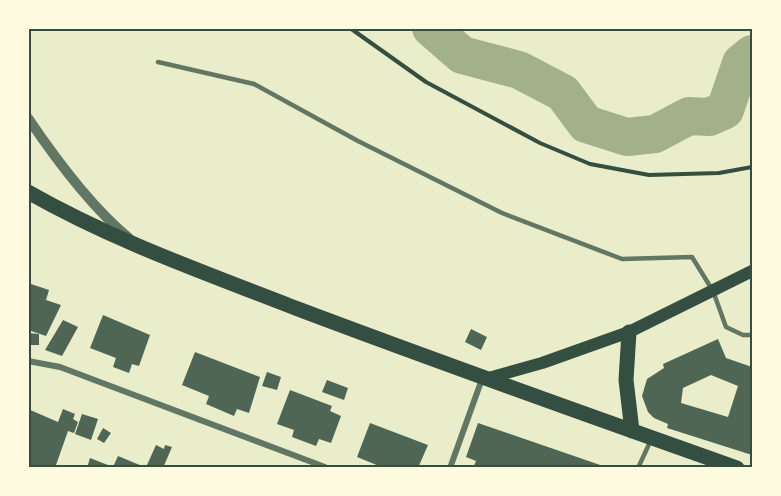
<svg xmlns="http://www.w3.org/2000/svg" width="781" height="496" font-family="'Varela Round',sans-serif">
  <style>
    .lines { fill: none; stroke-linecap: round; stroke-linejoin: round }
    .river { stroke: #a3b18a; stroke-width: 38 }
    .building { fill: #4f6655; fill-rule: evenodd }
    .path { stroke: #344e41; stroke-width: 4 }
    .service { stroke: #617663; stroke-width: 4.5 }
    .minor { stroke: #617663; stroke-width: 6 }
    .tertiary { stroke: #617663; stroke-width: 10 }
    .secondary { stroke: #344e41; stroke-width: 12 }
    .primary { stroke: #344e41; stroke-width: 15 }
    .neatline { fill: none; stroke: #344e41; stroke-width: 2 }
  </style>
  <rect width="100%" height="100%" fill="#e9edc9"/>
  <g class="lines">
    <path class="river" d="M 431,28 L 462,55 L 519,70 L 563,93 L 586,124 L 627,137 L 655,134 L 689,116 L 709,117 L 725,110 L 741,63 L 752,54"/>
  </g>
  <path class="building" d="M 28,283 L 49,290 L 46,300 L 61,305 L 46,336 L 28,330 Z
    M 103,315 L 150,335 L 139,366 L 132,364 L 129,373 L 113,367 L 116,358 L 90,348 Z
    M 63,320 L 78,327 L 62,356 L 45,350 Z
    M 471,329 L 487,337 L 481,350 L 465,342 Z
    M 28,333 L 39,334 L 39,345 L 28,345 Z
    M 718,339 L 726,358 L 752,367 L 752,455 L 667,428 L 668,424 L 654,418 L 648,412 L 642,396 L 647,379 L 664,368 L 663,364 ZM 711,375 L 738,386 L 728,417 L 681,403 L 683,388 Z
    M 195,352 L 260,377 L 249,413 L 237,409 L 234,416 L 206,404 L 209,396 L 182,385 Z
    M 267,372 L 281,377 L 277,390 L 262,386 Z
    M 327,380 L 348,388 L 344,400 L 322,392 Z
    M 290,390 L 332,406 L 330,411 L 341,416 L 331,443 L 319,439 L 316,446 L 292,437 L 294,430 L 277,424 Z
    M 28,409 L 58,422 L 63,409 L 75,414 L 73,419 L 78,422 L 74,433 L 68,431 L 55,468 L 28,468 Z
    M 82,414 L 98,419 L 91,440 L 75,434 Z
    M 370,423 L 428,445 L 418,468 L 384,468 L 357,457 Z
    M 478,423 L 606,467 L 606,468 L 473,468 L 476,461 L 466,457 Z
    M 103,428 L 111,433 L 104,443 L 97,439 Z
    M 156,445 L 164,449 L 165,445 L 172,447 L 163,468 L 147,465 Z
    M 118,456 L 147,468 L 87,468 L 90,458 L 113,467 Z"/>
  <g class="lines">
    <path class="path" d="M 350,28 L 426,82 L 540,143 L 590,164 L 649,175 L 719,173 L 752,167"/>
    <path class="service" d="M 158,62 L 254,84 L 358,141 L 502,213 L 622,259 L 692,257 L 713,291 L 726,327 L 743,335 L 752,335
      M 638,468 L 651,440"/>
    <path class="minor" d="M 28,361 L 60,367 L 325,467
      M 450,468 L 482,379"/>
    <path class="tertiary" d="M 28,118 C 55,158 91,207 129,238"/>
    <path class="secondary" d="M 485,379 L 542,363 L 629,332 L 752,271"/>
    <path class="primary" d="M 28,192 C 114,241 206,273 298,309 C 444,364 590,416 737,468
      M 629,332 L 626,380 L 632,431"/>
  </g>
  <rect width="781" height="496" fill="none" stroke="#fefae0" stroke-width="60"/>
  <rect x="30" y="30" width="721" height="436" class="neatline"/>
</svg>
